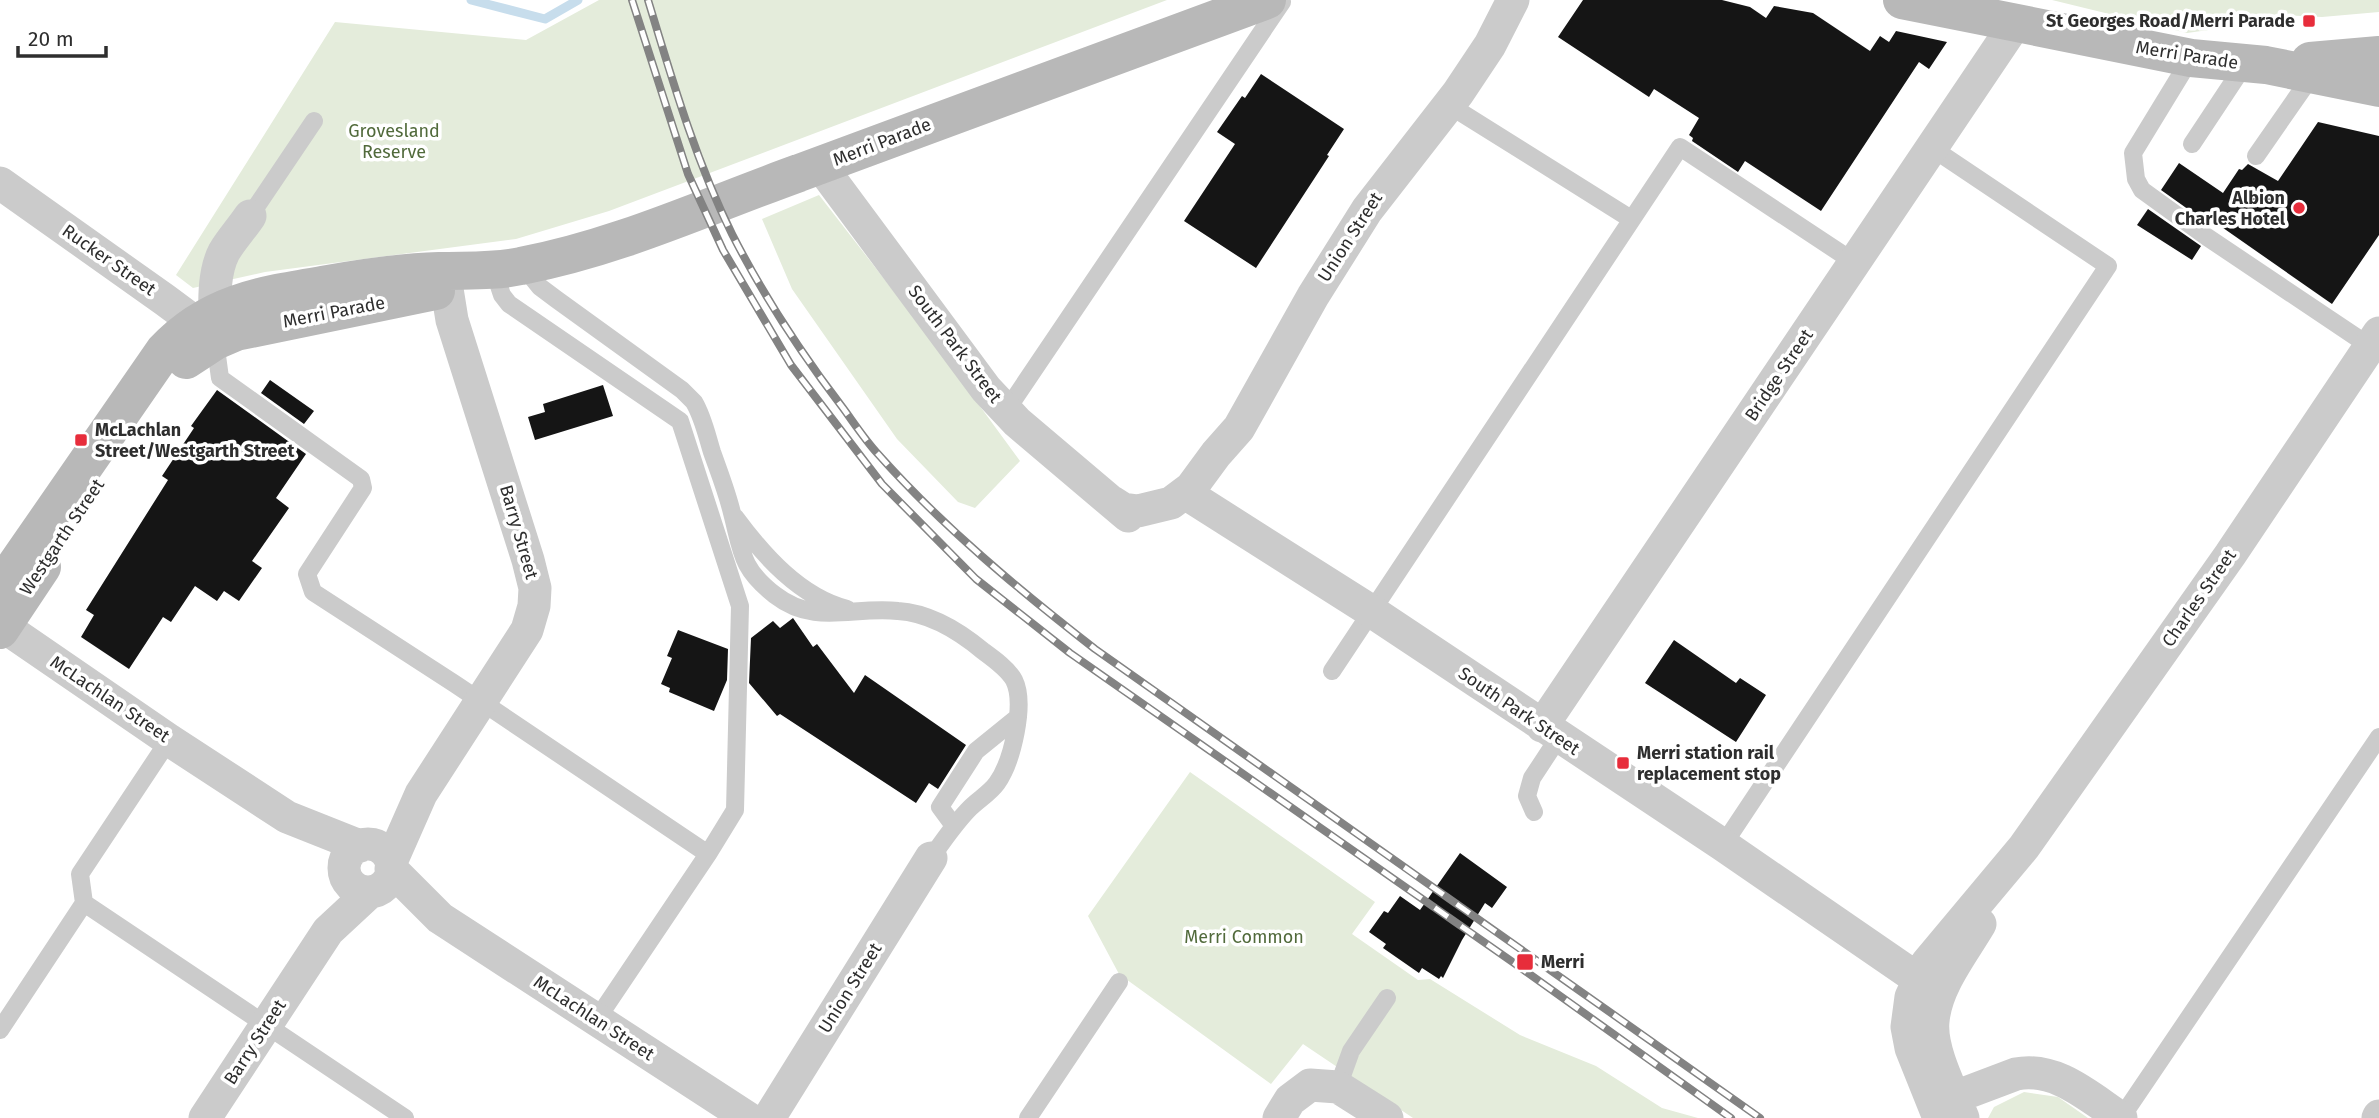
<svg xmlns="http://www.w3.org/2000/svg" width="2379" height="1118" font-family="'Fira Sans',sans-serif">
  <style>
    .green { fill: #e4ecdb }
    .lines { fill: none; stroke-linecap: round; stroke-linejoin: round }
    .stream { stroke: #c7ddec; stroke-width: 9 }
    .building { fill: #151515 }
    .service { stroke: #cbcbcb; stroke-width: 18 }
    .minor { stroke: #cbcbcb; stroke-width: 33 }
    .secondary { stroke: #b8b8b8; stroke-width: 38 }
    .rail-casing { stroke: #838383; stroke-width: 8 }
    .rail { stroke: #fff; stroke-width: 5; stroke-dasharray: 16; stroke-linecap: butt }
    .poi-dot { fill: #e72d3b; stroke: #fff; stroke-width: 2.5 }
    .labels { text-anchor: middle; stroke-width: 7; stroke-linejoin: round; paint-order: stroke }
    .poi-label { font-size: 18px; font-weight: bold; fill: #2e2e2e; stroke: #fff; text-anchor: start }
    .street-label { font-size: 18px; fill: #2e2e2e; stroke: #fff }
    .park-label { font-size: 18px; fill: #516a3b; stroke: #fff }
  </style>
  <rect width="100%" height="100%" fill="#fff"/>
  <path class="green" d="M 599,0 L 1167,0 L 609,211 L 516,239 L 265,272 L 193,288 L 176,275 L 335,22 L 526,40 Z
    M 2052,0 L 2379,0 L 2379,12 L 2322,17 L 2261,14 L 2259,17 L 2265,22 L 2187,33 Z
    M 819,195 L 930,338 L 1020,461 L 975,508 L 958,502 L 897,439 L 792,289 L 762,219 Z
    M 1190,772 L 1375,902 L 1352,934 L 1418,980 L 1430,979 L 1520,1035 L 1596,1066 L 1662,1108 L 1698,1118 L 1413,1118 L 1303,1044 L 1271,1084 L 1119,974 L 1088,916 Z
    M 2024,1092 L 2058,1097 L 2088,1118 L 1988,1118 L 1994,1107 Z"/>
  <g class="lines">
    <path class="stream" d="M 471,0 L 545,19 L 578,0"/>
  </g>
  <path class="building" d="M 1583,0 L 1722,0 L 1750,7 L 1766,18 L 1774,6 L 1813,13 L 1870,51 L 1880,36 L 1889,42 L 1896,31 L 1947,42 L 1929,69 L 1919,62 L 1821,211 L 1745,161 L 1738,172 L 1692,141 L 1693,138 L 1689,135 L 1699,118 L 1654,89 L 1649,97 L 1558,37 Z
    M 1261,74 L 1344,129 L 1327,155 L 1329,156 L 1256,268 L 1184,221 L 1235,144 L 1217,132 L 1242,96 L 1245,98 Z
    M 2318,122 L 2379,136 L 2379,235 L 2332,304 L 2216,223 L 2213,227 L 2161,190 L 2179,163 L 2223,193 L 2239,169 L 2242,170 L 2248,164 L 2278,181 Z
    M 2148,209 L 2201,246 L 2192,260 L 2137,225 Z
    M 270,380 L 314,411 L 304,424 L 261,393 Z
    M 603,385 L 613,416 L 535,440 L 528,417 L 545,412 L 543,404 Z
    M 217,390 L 306,454 L 276,498 L 289,508 L 252,561 L 262,568 L 239,601 L 224,591 L 217,601 L 195,586 L 171,622 L 163,617 L 129,669 L 81,637 L 94,615 L 86,610 L 168,480 L 162,476 L 194,428 L 191,426 Z
    M 793,618 L 813,647 L 817,644 L 854,693 L 865,675 L 966,745 L 938,789 L 929,783 L 916,803 L 780,714 L 777,716 L 749,683 L 751,638 L 773,621 L 780,628 Z
    M 678,630 L 728,649 L 727,680 L 714,711 L 669,692 L 670,688 L 661,684 L 672,658 L 667,656 Z
    M 1674,640 L 1736,683 L 1740,678 L 1766,695 L 1736,742 L 1645,683 Z
    M 1460,853 L 1507,887 L 1492,908 L 1485,903 L 1462,940 L 1443,978 L 1441,976 L 1439,979 L 1422,968 L 1419,973 L 1383,948 L 1386,944 L 1369,932 L 1384,911 L 1388,913 L 1400,896 L 1420,910 Z"/>
  <g class="lines">
    <path class="service" d="M 2191,58 L 2133,153 L 2136,179 L 2142,190 L 2207,237 L 2371,347
      M 1449,105 L 1631,219
      M 2192,144 L 2245,64
      M 2256,156 L 2313,74
      M 250,216 L 314,121
      M 523,266 L 540,287 L 556,299 L 682,390 L 694,402 C 703,417 707,436 712,452 C 719,472 727,492 732,513 C 742,551 740,568 775,595 C 815,626 852,606 898,611 C 930,613 959,631 983,651 C 994,659 1008,669 1014,680 C 1026,704 1012,762 997,783 C 990,793 979,799 970,808 C 955,823 943,841 931,858
      M 494,271 L 502,295 L 509,304 L 680,421 L 740,606 L 735,810 L 708,854 L 597,1019
      M 215,341 L 220,378 L 361,479 L 363,488 L 307,574 L 313,592 L 455,684 L 708,854
      M 1006,411 L 1282,2
      M 735,517 C 763,555 800,597 847,609
      M 1332,671 L 1680,147 L 1854,262
      M 1534,812 L 1527,796 L 1532,778 L 1559,737
      M 954,826 L 940,807 L 976,751 L 1018,717
      M 1723,845 L 2108,266 L 1932,148
      M 84,903 L 405,1118
      M 0,1030 L 84,903 L 80,874 L 169,740
      M 1338,1087 L 1351,1051 L 1387,998
      M 1028,1118 L 1119,982
      M 2121,1118 L 2379,737"/>
    <path class="minor" d="M 820,165 L 986,389 L 1017,422 L 1128,516
      M 0,183 L 165,300 L 196,323 L 215,341
      M 215,335 C 215,309 212,275 224,252 C 231,240 242,228 250,216
      M 1185,493 L 1371,611 L 1723,845 L 1918,979 L 1941,990
      M 1112,502 L 1123,509 L 1138,511 L 1171,503 L 1191,488 L 1216,454 L 1239,428 L 1313,296 L 1367,210 L 1458,93 L 1490,45 L 1513,0
      M 3,626 L 169,740 L 287,817 L 360,846
      M 1542,726 L 2015,24
      M344 868a24 24 0 1 1 48 0a24 24 0 1 1-48 0Z
      M 391,862 L 421,794 L 527,630 L 534,606 L 535,588 L 528,560 L 452,320 L 447,289
      M 391,869 L 440,918 L 748,1118
      M 1934,1105 L 2016,1074 C 2056,1066 2089,1097 2121,1118
      M 205,1118 L 328,931 L 370,892
      M 769,1118 L 931,858
      M 1279,1118 L 1290,1100 L 1310,1085 L 1338,1087 L 1387,1118
      M 1939,1118 L 1911,1048 L 1907,1027 L 1911,997 L 1927,963 L 2024,847 L 2230,555 L 2379,333
      M 1963,1118 C 1952,1091 1930,1050 1933,1021 C 1936,986 1963,953 1980,924
      M 2378,1118 L 2379,1116"/>
    <path class="secondary" d="M 1902,0 L 2191,58 L 2266,65 L 2379,88
      M 2310,61 L 2379,55
      M 186,360 L 215,341 L 236,332 L 436,291
      M 0,588 L 164,351 C 209,303 261,295 322,285 C 361,278 400,272 439,271 C 467,270 493,272 521,266 C 617,248 707,206 799,173 C 955,115 1111,57 1267,0
      M 0,630 L 42,567"/>
    <defs>
      <path id="rail" d="M 632,0 L 688,174 L 723,250 L 791,365 L 882,484 L 976,579 L 1070,653 L 1514,963 L 1731,1118
        M 648,0 C 672,79 695,159 732,234 C 763,295 801,353 843,408 C 854,423 865,440 878,454 C 943,527 1018,589 1095,649 L 1760,1118"/>
    </defs>
    <use href="#rail" class="rail-casing"/>
    <use href="#rail" class="rail"/>
  </g>
  <g class="poi-dot">
    <rect x="2302" y="14" width="14" height="14" rx="3.5"/>
    <circle cx="2299" cy="208" r="7"/>
    <rect x="74" y="433" width="14" height="14" rx="3.5"/>
    <rect x="1616" y="756" width="14" height="14" rx="3.5"/>
    <rect x="1516" y="953" width="18" height="18" rx="3.5"/>
  </g>
  <g class="labels">
    <g class="poi-label">
      <text x="2295" y="27" text-anchor="end">St Georges Road/Merri Parade</text>
      <text x="2285" y="204" text-anchor="end">Albion<tspan x="2285" dy="21">Charles Hotel</tspan></text>
      <text x="95" y="436">McLachlan<tspan x="95" dy="21">Street/Westgarth Street</tspan></text>
      <text x="1637" y="759">Merri station rail<tspan x="1637" dy="21">replacement stop</tspan></text>
      <text x="1541" y="968">Merri</text>
    </g>
    <g class="street-label">
      <text transform="translate(2187 55) rotate(9)" y="6">Merri Parade</text>
      <text transform="translate(882 142) rotate(-21)" y="6">Merri Parade</text>
      <text transform="translate(1350 237) rotate(-57)" y="6">Union Street</text>
      <text transform="translate(109 260) rotate(35)" y="6">Rucker Street</text>
      <text transform="translate(334 312) rotate(-11)" y="6">Merri Parade</text>
      <text transform="translate(955 344) rotate(53)" y="6">South Park Street</text>
      <text transform="translate(1779 375) rotate(-56)" y="6">Bridge Street</text>
      <text transform="translate(519 532) rotate(74)" y="6">Barry Street</text>
      <text transform="translate(62 537) rotate(-56)" y="6">Westgarth Street</text>
      <text transform="translate(2199 598) rotate(-55)" y="6">Charles Street</text>
      <text transform="translate(110 699) rotate(34)" y="6">McLachlan Street</text>
      <text transform="translate(1519 711) rotate(34)" y="6">South Park Street</text>
      <text transform="translate(850 988) rotate(-58)" y="6">Union Street</text>
      <text transform="translate(594 1018) rotate(33)" y="6">McLachlan Street</text>
      <text transform="translate(255 1042) rotate(-57)" y="6">Barry Street</text>
    </g>
    <g class="park-label">
      <text x="394" y="137">Grovesland<tspan x="394" dy="21">Reserve</tspan></text>
      <text x="1244" y="943">Merri Common</text>
    </g>
  </g>
  <path d="M18 46v10h88v-10" fill="none" stroke="#2e2e2e" stroke-width="3.5"/>
  <text x="28" y="46" font-size="21" fill="#2e2e2e" stroke="#ffffff" stroke-width="5" paint-order="stroke">20 m</text>
</svg>
